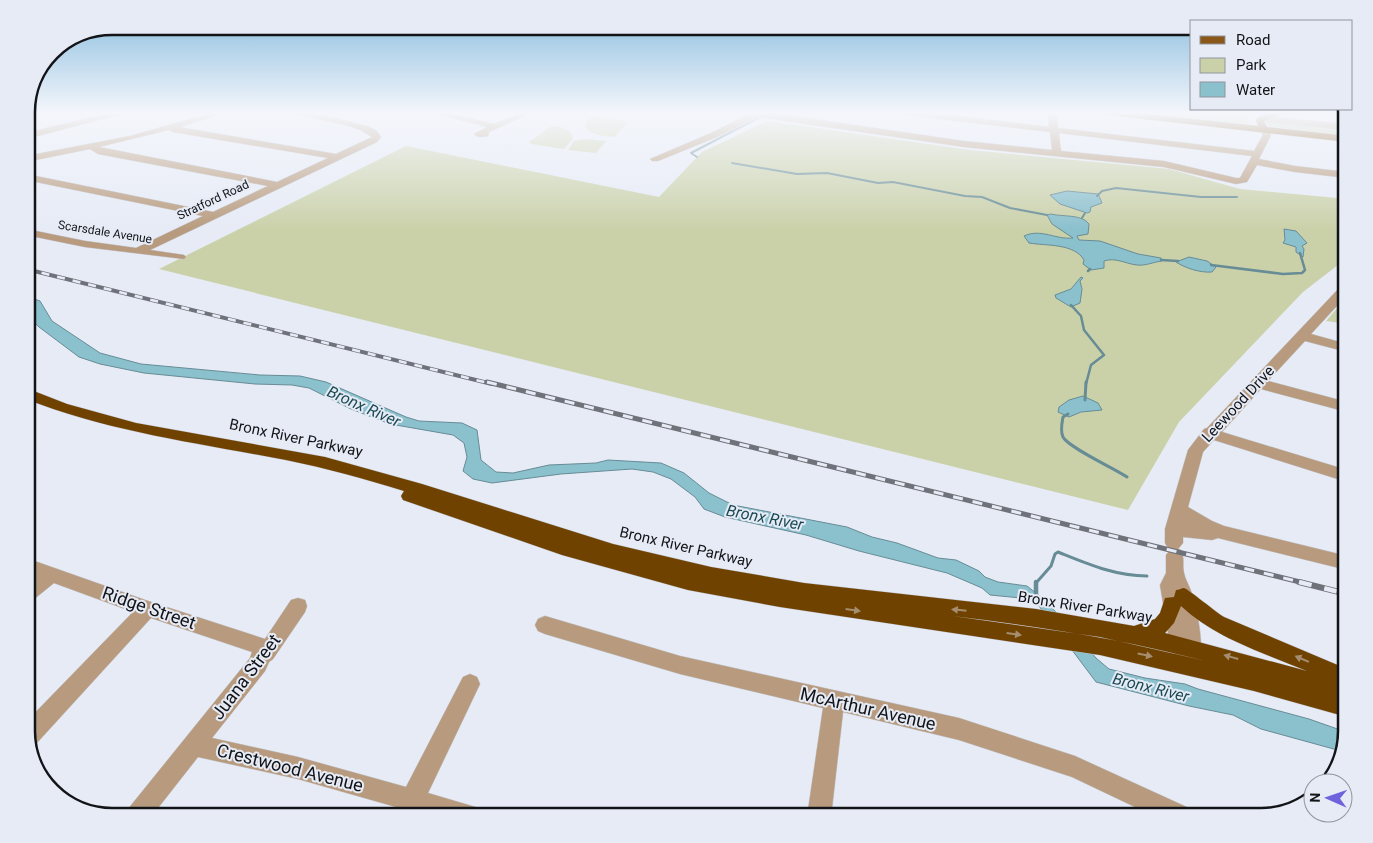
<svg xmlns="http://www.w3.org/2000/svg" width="1373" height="843" font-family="Roboto,sans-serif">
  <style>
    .green { fill: #cad1a9 }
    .water { fill: #8bc0cd; stroke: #678c96 }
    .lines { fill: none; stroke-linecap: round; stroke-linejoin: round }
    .stream-far3 { stroke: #678c96; stroke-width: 2 }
    .stream-far2 { stroke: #678c96; stroke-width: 2.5 }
    .stream-far1 { stroke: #678c96; stroke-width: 3 }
    .stream { stroke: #678c96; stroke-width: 4.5 }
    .minor-casing { stroke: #c4c9d2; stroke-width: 1 }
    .major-casing { stroke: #c4c9d2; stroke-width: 1 }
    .highway-casing { stroke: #c4c9d2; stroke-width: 1 }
    .minor { fill: #b89b7e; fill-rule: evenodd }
    .major { fill: #895717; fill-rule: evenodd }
    .highway { fill: #704200; fill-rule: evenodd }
    .rail-far2-casing { stroke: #6f7279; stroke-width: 4 }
    .rail-far1-casing { stroke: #6f7279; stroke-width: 5 }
    .rail-casing { stroke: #6f7279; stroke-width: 6 }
    .rail-far2 { stroke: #e6ebf6; stroke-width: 2.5; stroke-dasharray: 8; stroke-linecap: butt }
    .rail-far1 { stroke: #e6ebf6; stroke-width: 3; stroke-dasharray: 10; stroke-linecap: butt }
    .rail { stroke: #e6ebf6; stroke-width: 4.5; stroke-dasharray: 13; stroke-linecap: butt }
    .oneway { fill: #a58e6f }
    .labels { text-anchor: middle; stroke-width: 4; stroke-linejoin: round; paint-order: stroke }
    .far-street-label { font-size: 12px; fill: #121417; stroke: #e6ebf6 }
    .street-label { font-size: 15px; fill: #121417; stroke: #e6ebf6 }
    .water-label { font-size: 16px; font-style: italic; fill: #1b4a53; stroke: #e6ebf6 }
    .near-street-label { font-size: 18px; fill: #121417; stroke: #e6ebf6 }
    .rim { fill: none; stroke: #121417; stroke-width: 2.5 }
  </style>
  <rect width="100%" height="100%" fill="#e6ebf6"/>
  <path class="green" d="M 1138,112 L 1273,112 L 1250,115 L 1248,124 Z
    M 592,116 L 625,121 L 627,123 L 615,137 C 604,136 592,136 585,127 L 586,122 Z
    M 767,121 L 970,150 L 1169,169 L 1240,189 L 1347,199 L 1347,258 L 1303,292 L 1179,422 L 1128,510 L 159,269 L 406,146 L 659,197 L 702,152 Z
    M 1265,121 L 1347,129 L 1347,137 L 1269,126 Z
    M 552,126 C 561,127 571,128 573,139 L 564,149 L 531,144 L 529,142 Z
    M 586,139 L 606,141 L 596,153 L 568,150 L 574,141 Z
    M 1347,297 L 1347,324 L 1326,321 Z"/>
  <path class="water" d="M 1067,191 L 1098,194 L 1102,203 L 1091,207 L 1090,212 L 1087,213 L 1060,204 L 1050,195 Z
    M 1051,214 C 1063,217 1082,214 1089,224 L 1088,234 L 1077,236 L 1079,240 L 1100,241 L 1138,254 L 1161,258 L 1162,261 C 1153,262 1146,266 1137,265 C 1126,264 1116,257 1104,261 L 1104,268 L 1091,270 L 1083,264 L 1084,260 C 1074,243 1046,246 1029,243 L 1024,236 C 1041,228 1056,240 1073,238 L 1052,224 L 1047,215 Z
    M 1284,229 L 1296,231 L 1307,243 L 1302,246 L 1304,249 L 1303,257 L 1296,252 L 1296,247 L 1283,243 L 1285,240 Z
    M 1189,257 L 1207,261 L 1216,267 L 1212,272 C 1200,273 1185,268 1176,262 Z
    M 1081,277 L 1083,278 L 1080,281 L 1082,289 L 1080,303 L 1071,307 L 1056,298 L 1055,295 L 1071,289 Z
    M 26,290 L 31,294 L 32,298 L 40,301 L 52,321 L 100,353 L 141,364 L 260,375 L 300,376 L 326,382 L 406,417 L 419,421 L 462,423 L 477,430 L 481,460 L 496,472 L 513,473 L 549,465 L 596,463 L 608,460 L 661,463 L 684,473 L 709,493 L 733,505 L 847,527 L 872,537 L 897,543 L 938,558 L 956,560 L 979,571 L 985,577 L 998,582 L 1027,586 L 1046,601 L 1096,658 L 1109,669 L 1145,678 L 1185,684 L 1198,689 L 1309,719 L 1346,732 L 1341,751 L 1261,729 L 1233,715 L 1189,706 L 1096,682 L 1039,606 L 1031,599 L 990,595 L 982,588 L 947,573 L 859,551 L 806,535 L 725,517 L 704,509 L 695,497 L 671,479 L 653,472 L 632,469 L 561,474 L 492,483 L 473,479 L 463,471 L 467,457 L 464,443 L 453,435 L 390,424 L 351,409 L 309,388 L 292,385 L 255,384 L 144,373 L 100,364 L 79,357 L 39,327 L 26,315 Z
    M 1083,396 L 1098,403 L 1102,410 L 1081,412 L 1069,417 L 1058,412 L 1059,407 L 1069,400 Z"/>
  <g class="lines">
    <path class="stream-far3" d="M 697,157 L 691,153 L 760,117
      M 732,163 L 797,174 L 827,173 L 878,183 L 893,182 L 965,196 L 982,197 L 1010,208 L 1047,215
      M 1097,196 L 1102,191 L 1116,188 L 1201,197 L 1237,197
      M 1082,218 L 1085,213"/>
    <path class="stream-far2" d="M 1161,260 L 1178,261
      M 1211,265 L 1283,274 L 1302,273 L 1305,270 L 1300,253
      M 1088,271 L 1090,269
      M 1071,305 L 1081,316 L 1084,330 L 1104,355 L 1091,365 L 1086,384"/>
    <path class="stream-far1" d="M 1085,400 L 1086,382
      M 1068,414 L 1063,417 C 1062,423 1060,431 1063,437 C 1069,448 1114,468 1127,477
      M 1036,583 L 1051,566 L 1055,554 L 1058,552 C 1088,564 1115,576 1147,576"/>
    <path class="stream" d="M 1036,582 L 1036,596"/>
    <defs>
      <path id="minor" d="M 26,112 L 31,112 L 26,115 Z
        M 115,112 L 130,112 L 26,139 L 26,133 Z
        M 215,112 L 229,112 L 179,127 L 336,154 L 372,137 L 360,130 L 349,126 L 287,112 L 310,112 L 367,126 L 376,130 L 381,137 L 377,142 L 150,250 L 184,255 L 186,257 L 184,259 L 85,247 L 26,235 L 26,229 L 85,241 L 136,248 L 203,216 L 26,180 L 26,174 L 213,212 L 268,186 L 98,154 L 90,149 L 26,162 L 26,156 L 130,136 ZM 169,130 L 173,132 L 328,158 L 277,182 L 99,147 Z
        M 429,112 L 444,112 L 494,124 L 522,112 L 533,112 L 489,132 L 488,136 C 484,137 476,138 474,134 L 487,127 Z
        M 753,112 L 765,112 L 964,141 L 1052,150 L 1050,132 L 904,115 L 900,112 L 926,112 L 1049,127 L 1048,112 L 1056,112 L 1058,128 L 1254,151 L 1263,135 L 1259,129 L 1263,126 L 1266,127 L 1271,135 L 1259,159 L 1295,166 L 1347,172 L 1347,178 L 1295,172 L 1257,165 L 1247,182 L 1236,184 L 1164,167 L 964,147 L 758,117 L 717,137 L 658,161 L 652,161 L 650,159 L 711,133 ZM 1059,133 L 1252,156 L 1240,178 L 1236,178 L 1164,161 L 1061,151 Z
        M 1261,116 L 1347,124 L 1347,130 L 1258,121 L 1258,117 Z
        M 1347,283 L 1347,295 L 1311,334 L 1347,344 L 1347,352 L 1305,341 L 1268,381 L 1347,402 L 1347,412 L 1261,389 L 1222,432 L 1347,470 L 1347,482 L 1214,440 L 1203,452 L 1188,507 L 1212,521 L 1224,526 L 1347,556 L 1347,570 L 1218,538 L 1212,540 L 1183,537 L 1183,543 L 1178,549 L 1181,550 C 1185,558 1182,565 1184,573 C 1185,579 1189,585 1191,591 C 1198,612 1206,652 1197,672 L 1190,674 L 1183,672 L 1170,645 L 1160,585 L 1166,573 L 1166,555 L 1171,549 L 1168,548 L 1165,543 L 1165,529 L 1188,450 L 1204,429 L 1207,428 L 1343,284 Z
        M 26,558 L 148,601 L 265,639 L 291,600 L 298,598 L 305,600 L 307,606 L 305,612 L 273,659 L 269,662 L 265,671 L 212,738 L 298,757 L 406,787 L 463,677 L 470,674 L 477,677 L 480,684 L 428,793 L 482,809 L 486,817 L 431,817 L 298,779 L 198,757 L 151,817 L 124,817 L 128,809 L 250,658 L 252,652 L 151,618 L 35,745 L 30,747 L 26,736 L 26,722 L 133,612 L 54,583 L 33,600 L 26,602 L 26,583 L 36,576 L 26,573 Z
        M 545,616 L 680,656 L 959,718 L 1075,756 L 1191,809 L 1195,817 L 1156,817 L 1072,777 L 959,740 L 843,712 L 831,817 L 807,817 L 823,708 L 680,674 L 545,634 L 538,631 L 535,625 L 538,619 Z"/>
      <path id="major" d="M 1104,112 L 1131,112 L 1258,126 L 1256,120 L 1265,113 L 1288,112 L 1264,121 L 1267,127 L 1347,136 L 1347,142 L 1108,115 Z"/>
      <path id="highway" d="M 26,388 L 67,404 L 136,423 L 325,457 L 422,484 L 613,544 L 711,567 L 804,583 L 1036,609 L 1134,626 L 1155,619 L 1160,613 L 1165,598 L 1174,597 L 1176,590 C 1179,590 1182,588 1184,588 C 1188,589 1217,613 1224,617 L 1347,669 L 1347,717 L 1254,691 L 1100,655 L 780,607 L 688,590 L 562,555 L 403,500 L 401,496 L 404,491 C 365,479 326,468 286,460 C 198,443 110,432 26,399 ZM 1181,606 C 1215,638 1264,653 1307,671 L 1165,633 L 1174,623 ZM 952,616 C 1038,626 1122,639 1206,661 L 1100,637 Z"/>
    </defs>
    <use href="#minor" class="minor-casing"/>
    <use href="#major" class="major-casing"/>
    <use href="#highway" class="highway-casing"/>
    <use href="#minor" class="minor"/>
    <use href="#major" class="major"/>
    <use href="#highway" class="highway"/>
    <defs>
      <path id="rail-far2" d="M 26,269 L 492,384"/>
      <path id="rail-far1" d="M 487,382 L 1304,583"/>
      <path id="rail" d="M 1299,582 L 1347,594"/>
    </defs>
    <use href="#rail-far2" class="rail-far2-casing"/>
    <use href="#rail-far1" class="rail-far1-casing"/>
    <use href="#rail" class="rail-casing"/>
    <use href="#rail-far2" class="rail-far2"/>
    <use href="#rail-far1" class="rail-far1"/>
    <use href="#rail" class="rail"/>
  </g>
  <defs><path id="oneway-solid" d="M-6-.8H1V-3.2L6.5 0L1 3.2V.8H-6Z" transform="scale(1.25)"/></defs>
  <g class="oneway">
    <use href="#oneway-solid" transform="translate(853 610) rotate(8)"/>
    <use href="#oneway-solid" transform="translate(959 610) rotate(-174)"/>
    <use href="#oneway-solid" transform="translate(1014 634) rotate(8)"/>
    <use href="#oneway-solid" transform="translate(1145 655) rotate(12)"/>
    <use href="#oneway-solid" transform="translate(1231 657) rotate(-164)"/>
    <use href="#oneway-solid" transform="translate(1302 659) rotate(-157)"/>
  </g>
  <linearGradient id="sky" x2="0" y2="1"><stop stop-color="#83b9dd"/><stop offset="0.49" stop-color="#f4f6fb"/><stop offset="1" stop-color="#f4f6fb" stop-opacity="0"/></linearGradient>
  <rect width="1373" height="230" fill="url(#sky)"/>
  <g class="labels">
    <g class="far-street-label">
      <text transform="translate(213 200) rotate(-25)" y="4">Stratford Road</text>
      <text transform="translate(105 232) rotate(9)" y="4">Scarsdale Avenue</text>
    </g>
    <g class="street-label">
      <text transform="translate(1238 404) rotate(-47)" y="5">Leewood Drive</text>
      <text transform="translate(296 438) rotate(12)" y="5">Bronx River Parkway</text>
      <text transform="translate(686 547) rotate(13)" y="5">Bronx River Parkway</text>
      <text transform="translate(1085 607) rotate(9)" y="5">Bronx River Parkway</text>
    </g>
    <g class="water-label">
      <text transform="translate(364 406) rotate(24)" y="6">Bronx River</text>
      <text transform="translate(765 517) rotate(11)" y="6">Bronx River</text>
      <text transform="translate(1151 687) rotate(14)" y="6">Bronx River</text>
    </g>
    <g class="near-street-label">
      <text transform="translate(149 608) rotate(19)" y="6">Ridge Street</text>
      <text transform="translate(246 677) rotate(-53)" y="6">Juana Street</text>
      <text transform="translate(868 709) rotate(13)" y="6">McArthur Avenue</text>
      <text transform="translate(290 768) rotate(14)" y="6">Crestwood Avenue</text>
    </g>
  </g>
  <path d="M0 0H1373V843H0ZM112 35H1261A77 77 0 0 1 1338 112V731A77 77 0 0 1 1261 808H112A77 77 0 0 1 35 731V112A77 77 0 0 1 112 35Z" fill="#e6ebf6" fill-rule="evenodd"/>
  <path class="rim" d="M112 35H1261A77 77 0 0 1 1338 112V731A77 77 0 0 1 1261 808H112A77 77 0 0 1 35 731V112A77 77 0 0 1 112 35Z"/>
  <rect x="1190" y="20" width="162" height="90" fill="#e6ebf6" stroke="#91959d"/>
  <rect x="1200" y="36" width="25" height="8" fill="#895717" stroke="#91959d"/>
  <text x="1236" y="45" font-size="15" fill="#121417">Road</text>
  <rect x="1200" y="58" width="25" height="15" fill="#cad1a9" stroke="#91959d"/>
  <text x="1236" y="70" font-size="15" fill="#121417">Park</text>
  <rect x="1200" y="82" width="25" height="15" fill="#8bc0cd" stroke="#91959d"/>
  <text x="1236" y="95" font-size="15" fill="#121417">Water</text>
  <g transform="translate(1328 798) rotate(272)"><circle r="24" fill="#e6ebf6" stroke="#91959d"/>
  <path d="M0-4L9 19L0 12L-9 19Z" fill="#6e63dd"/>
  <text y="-8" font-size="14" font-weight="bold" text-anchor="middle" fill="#121417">N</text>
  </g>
</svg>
